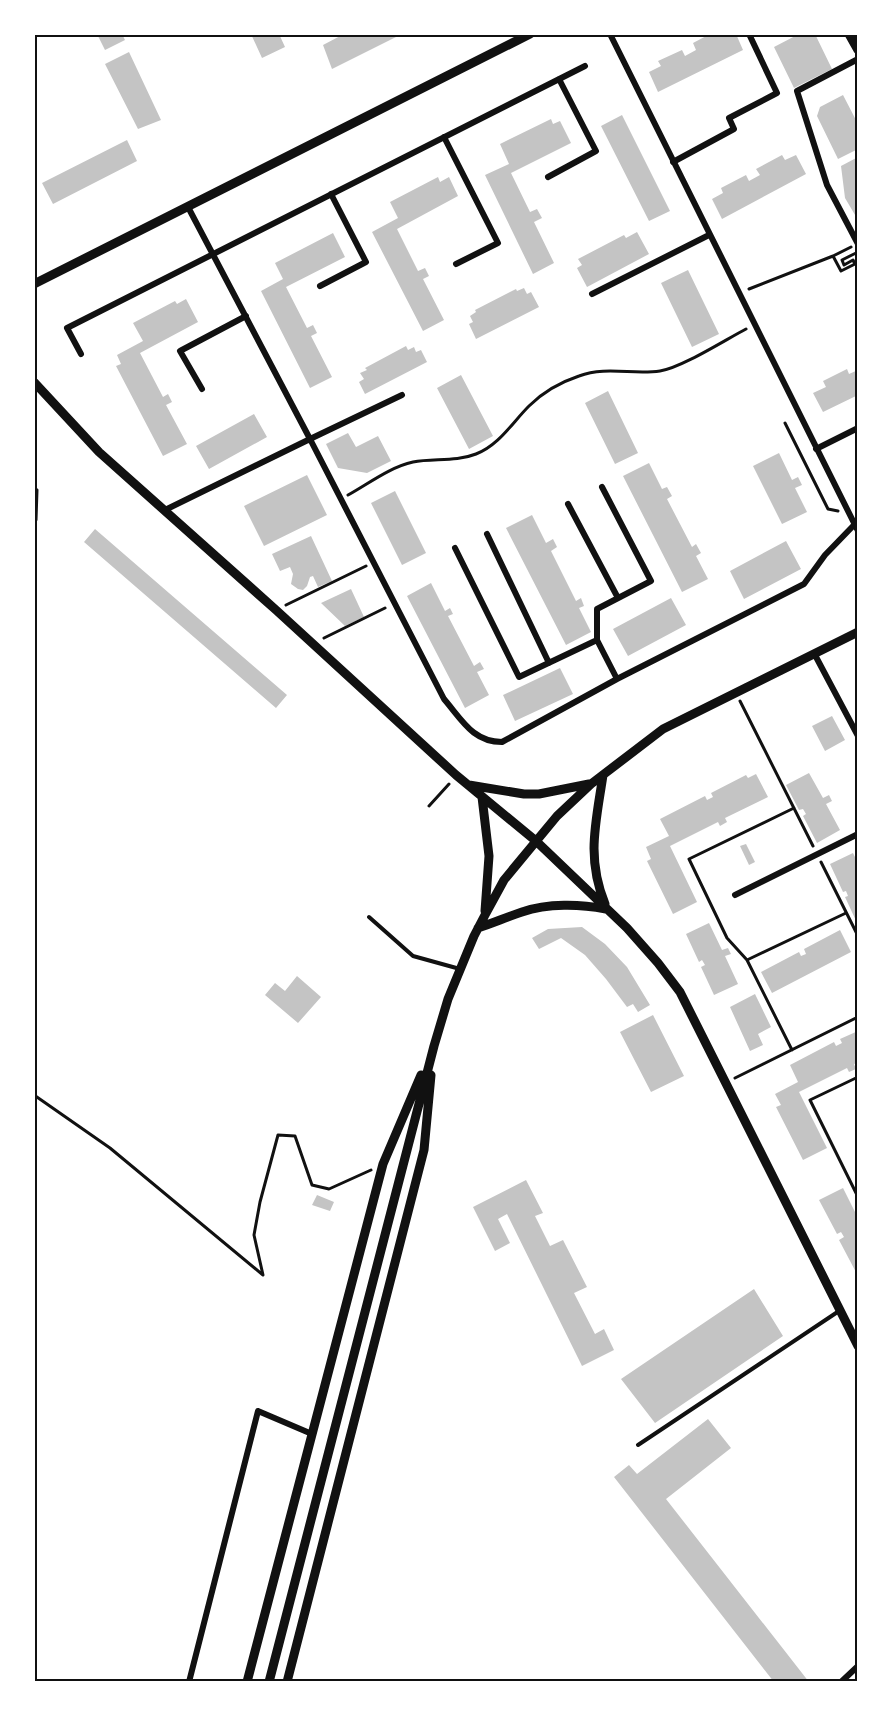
<svg xmlns="http://www.w3.org/2000/svg" width="892" height="1716" font-family="'Exo 2',sans-serif">
  <style>
    .building { fill: #c4c4c4 }
    .lines { fill: none; stroke-linecap: round; stroke-linejoin: round }
    .path { stroke: #111; stroke-width: 3 }
    .service { stroke: #111; stroke-width: 4 }
    .minor { stroke: #111; stroke-width: 6 }
    .tertiary { stroke: #111; stroke-width: 9 }
    .neatline { fill: none; stroke: #111; stroke-width: 2 }
  </style>
  <rect width="100%" height="100%" fill="#fff"/>
  <path class="building" d="M 97,34 L 122,34 L 125,40 L 105,50 Z
    M 251,34 L 279,34 L 285,47 L 262,58 Z
    M 344,34 L 402,34 L 332,69 L 323,45 Z
    M 710,34 L 736,34 L 743,50 L 658,92 L 649,72 L 661,66 L 658,61 L 682,50 L 685,56 L 696,50 L 693,43 Z
    M 799,34 L 815,34 L 832,69 L 794,88 L 774,47 Z
    M 129,52 L 161,120 L 138,129 L 105,64 Z
    M 843,95 L 858,124 L 858,149 L 838,159 L 817,116 L 820,107 Z
    M 622,115 L 670,211 L 649,221 L 601,126 Z
    M 551,119 L 553,124 L 560,121 L 571,143 L 511,173 L 530,212 L 537,209 L 542,218 L 534,222 L 554,263 L 533,274 L 485,175 L 509,164 L 500,144 Z
    M 127,140 L 137,161 L 53,204 L 42,183 Z
    M 782,155 L 785,160 L 796,155 L 806,174 L 722,219 L 712,199 L 723,193 L 721,188 L 746,175 L 749,181 L 760,175 L 756,169 Z
    M 858,157 L 858,220 L 845,198 L 841,166 Z
    M 438,177 L 440,182 L 449,177 L 458,196 L 397,229 L 418,271 L 425,268 L 429,276 L 423,279 L 444,320 L 423,331 L 372,232 L 398,218 L 390,202 Z
    M 637,232 L 649,254 L 587,287 L 577,268 L 582,265 L 578,259 L 624,235 L 626,238 Z
    M 333,233 L 345,257 L 286,287 L 307,328 L 313,325 L 317,333 L 311,336 L 332,377 L 310,388 L 261,291 L 283,279 L 275,263 Z
    M 688,270 L 719,334 L 692,347 L 661,283 Z
    M 524,288 L 527,294 L 531,292 L 539,307 L 476,339 L 469,324 L 473,322 L 470,316 L 476,312 L 475,310 L 516,289 L 517,291 Z
    M 186,299 L 198,322 L 140,353 L 163,397 L 168,394 L 172,402 L 166,405 L 187,444 L 163,456 L 116,366 L 121,364 L 117,355 L 143,341 L 133,323 L 175,301 L 177,304 Z
    M 406,346 L 408,350 L 414,347 L 416,352 L 421,350 L 427,362 L 365,394 L 359,382 L 364,379 L 360,373 L 367,370 L 365,368 Z
    M 847,369 L 849,374 L 858,370 L 858,395 L 823,412 L 813,393 L 826,387 L 823,381 Z
    M 461,375 L 493,436 L 469,449 L 437,388 Z
    M 608,391 L 638,453 L 615,464 L 585,403 Z
    M 254,414 L 267,437 L 209,469 L 196,446 Z
    M 348,433 L 356,447 L 378,436 L 391,461 L 367,473 L 338,468 L 326,444 Z
    M 779,453 L 792,480 L 798,477 L 802,485 L 795,488 L 807,512 L 782,524 L 753,466 Z
    M 649,463 L 662,489 L 667,487 L 672,496 L 667,499 L 692,547 L 696,544 L 701,553 L 696,556 L 708,579 L 682,592 L 623,476 Z
    M 307,475 L 327,515 L 264,546 L 244,506 Z
    M 395,491 L 426,553 L 402,565 L 371,503 Z
    M 532,515 L 546,543 L 553,539 L 557,547 L 551,551 L 576,601 L 581,598 L 584,606 L 579,608 L 591,632 L 566,645 L 506,528 Z
    M 95,529 L 287,695 L 276,708 L 84,542 Z
    M 311,536 L 332,581 L 318,587 L 313,576 L 310,577 L 307,586 L 303,590 L 298,589 L 291,584 L 293,574 L 290,567 L 280,571 L 272,554 Z
    M 786,541 L 801,569 L 744,599 L 730,571 Z
    M 431,583 L 445,611 L 450,608 L 453,614 L 448,616 L 474,666 L 480,662 L 484,669 L 477,672 L 489,695 L 465,708 L 407,596 Z
    M 351,589 L 364,617 L 345,626 L 321,603 Z
    M 671,598 L 686,625 L 628,656 L 613,629 Z
    M 560,668 L 573,694 L 515,721 L 503,695 Z
    M 832,716 L 845,740 L 825,751 L 812,726 Z
    M 809,773 L 823,798 L 829,795 L 832,801 L 826,804 L 840,830 L 817,843 L 803,816 L 806,814 L 803,809 L 799,810 L 786,785 Z
    M 756,774 L 768,797 L 725,818 L 727,822 L 720,826 L 718,822 L 670,846 L 697,902 L 673,914 L 647,861 L 651,859 L 646,847 L 669,836 L 660,819 L 705,796 L 707,800 L 713,797 L 711,793 L 746,775 L 748,778 Z
    M 746,844 L 755,862 L 749,865 L 740,846 Z
    M 853,853 L 858,863 L 858,925 L 845,897 L 848,896 L 846,891 L 843,892 L 830,864 Z
    M 709,923 L 722,950 L 728,948 L 731,954 L 725,956 L 738,984 L 714,995 L 701,967 L 705,965 L 702,960 L 699,962 L 686,934 Z
    M 582,927 L 605,944 L 627,967 L 650,1005 L 638,1012 L 633,1004 L 627,1007 L 606,979 L 585,955 L 561,938 L 539,949 L 532,938 L 548,929 Z
    M 840,930 L 851,952 L 772,993 L 761,972 L 799,952 L 801,956 L 806,954 L 804,949 Z
    M 297,976 L 321,997 L 298,1023 L 265,995 L 275,983 L 285,991 Z
    M 755,994 L 771,1027 L 758,1034 L 763,1045 L 750,1051 L 730,1007 Z
    M 653,1015 L 684,1076 L 651,1092 L 620,1032 Z
    M 858,1031 L 858,1063 L 854,1064 L 856,1069 L 849,1072 L 847,1068 L 799,1092 L 827,1148 L 803,1160 L 776,1107 L 781,1105 L 775,1094 L 798,1082 L 790,1065 L 834,1042 L 836,1046 L 842,1043 L 840,1039 Z
    M 526,1180 L 543,1213 L 535,1216 L 550,1246 L 563,1240 L 587,1287 L 574,1293 L 595,1334 L 604,1329 L 614,1350 L 582,1366 L 507,1214 L 498,1219 L 510,1243 L 495,1251 L 473,1207 Z
    M 843,1188 L 858,1218 L 858,1276 L 839,1240 L 844,1237 L 841,1232 L 837,1234 L 819,1200 Z
    M 317,1195 L 334,1202 L 330,1211 L 312,1205 Z
    M 754,1289 L 783,1336 L 655,1423 L 621,1379 Z
    M 708,1419 L 731,1448 L 666,1499 L 809,1682 L 774,1682 L 614,1477 L 629,1465 L 637,1474 Z"/>
  <g class="lines">
    <path class="path" d="M 833,256 L 841,271 L 855,264 L 853,260 L 844,265 L 842,260 L 856,253
      M 749,289 L 833,256 L 851,247
      M 785,423 L 828,509 L 838,511
      M 34,488 L 37,490 L 36,520
      M 348,495 C 368,484 390,467 413,462 C 433,458 456,462 476,454 C 499,445 512,423 529,406 C 543,392 561,382 579,376 C 606,366 633,375 660,371 C 681,368 725,340 746,329
      M 286,605 L 366,566
      M 324,638 L 385,608
      M 740,701 L 813,846
      M 429,806 L 449,784
      M 821,862 L 858,936
      M 747,960 L 727,938 L 689,859 L 794,808
      M 792,1050 L 747,960 L 846,913
      M 858,1077 L 810,1100 L 858,1197
      M 735,1078 L 858,1017
      M 34,1095 L 110,1148 L 263,1275 L 254,1235 L 260,1202 L 278,1135 L 295,1136 L 312,1185 L 329,1189 L 371,1170"/>
    <path class="service" d="M 369,917 L 413,956 L 460,969
      M 638,1445 L 839,1311"/>
    <path class="minor" d="M 610,34 L 858,531
      M 858,59 L 797,91 L 827,185 L 858,244
      M 444,137 L 498,243 L 456,264
      M 673,162 L 734,129 L 729,118 L 777,93 L 749,34
      M 548,177 L 596,151 L 559,79
      M 320,286 L 366,262 L 331,194
      M 592,294 L 709,235
      M 81,354 L 67,328 L 585,66
      M 202,389 L 180,351 L 246,316
      M 402,395 L 310,439 L 444,699 C 462,720 473,742 502,742 L 617,679 L 804,584 L 825,555 L 854,525
      M 816,449 L 858,428
      M 568,504 L 618,598
      M 165,510 L 310,439 L 188,207
      M 487,534 L 549,663
      M 455,548 L 519,677 L 597,640 L 617,679
      M 597,640 L 597,609 L 651,581 L 602,487
      M 815,655 L 858,736
      M 735,895 L 858,834
      M 189,1682 L 258,1411 L 312,1434
      M 841,1682 L 858,1666"/>
    <path class="tertiary" d="M 849,34 L 858,50
      M 34,284 L 530,34
      M 34,382 L 99,452 L 276,610 L 456,775 L 536,841 L 627,928 L 658,963 L 680,992 L 858,1346
      M 603,775 C 596,823 586,857 605,904
      M 469,785 L 524,794 L 539,794 L 589,784
      M 482,797 L 489,856 L 485,911
      M 478,928 C 493,923 507,917 522,912 C 548,903 580,904 606,909
      M 247,1682 L 383,1164 L 421,1075
      M 269,1682 L 434,1046 L 448,999 L 474,936 L 485,915 L 504,880 L 557,816 L 591,784 L 663,729 L 858,632
      M 287,1682 L 424,1150 L 431,1075"/>
  </g>
  <rect width="892" height="1716" fill="none" stroke="#ffffff" stroke-width="72"/>
  <rect x="36" y="36" width="820" height="1644" class="neatline"/>
</svg>
